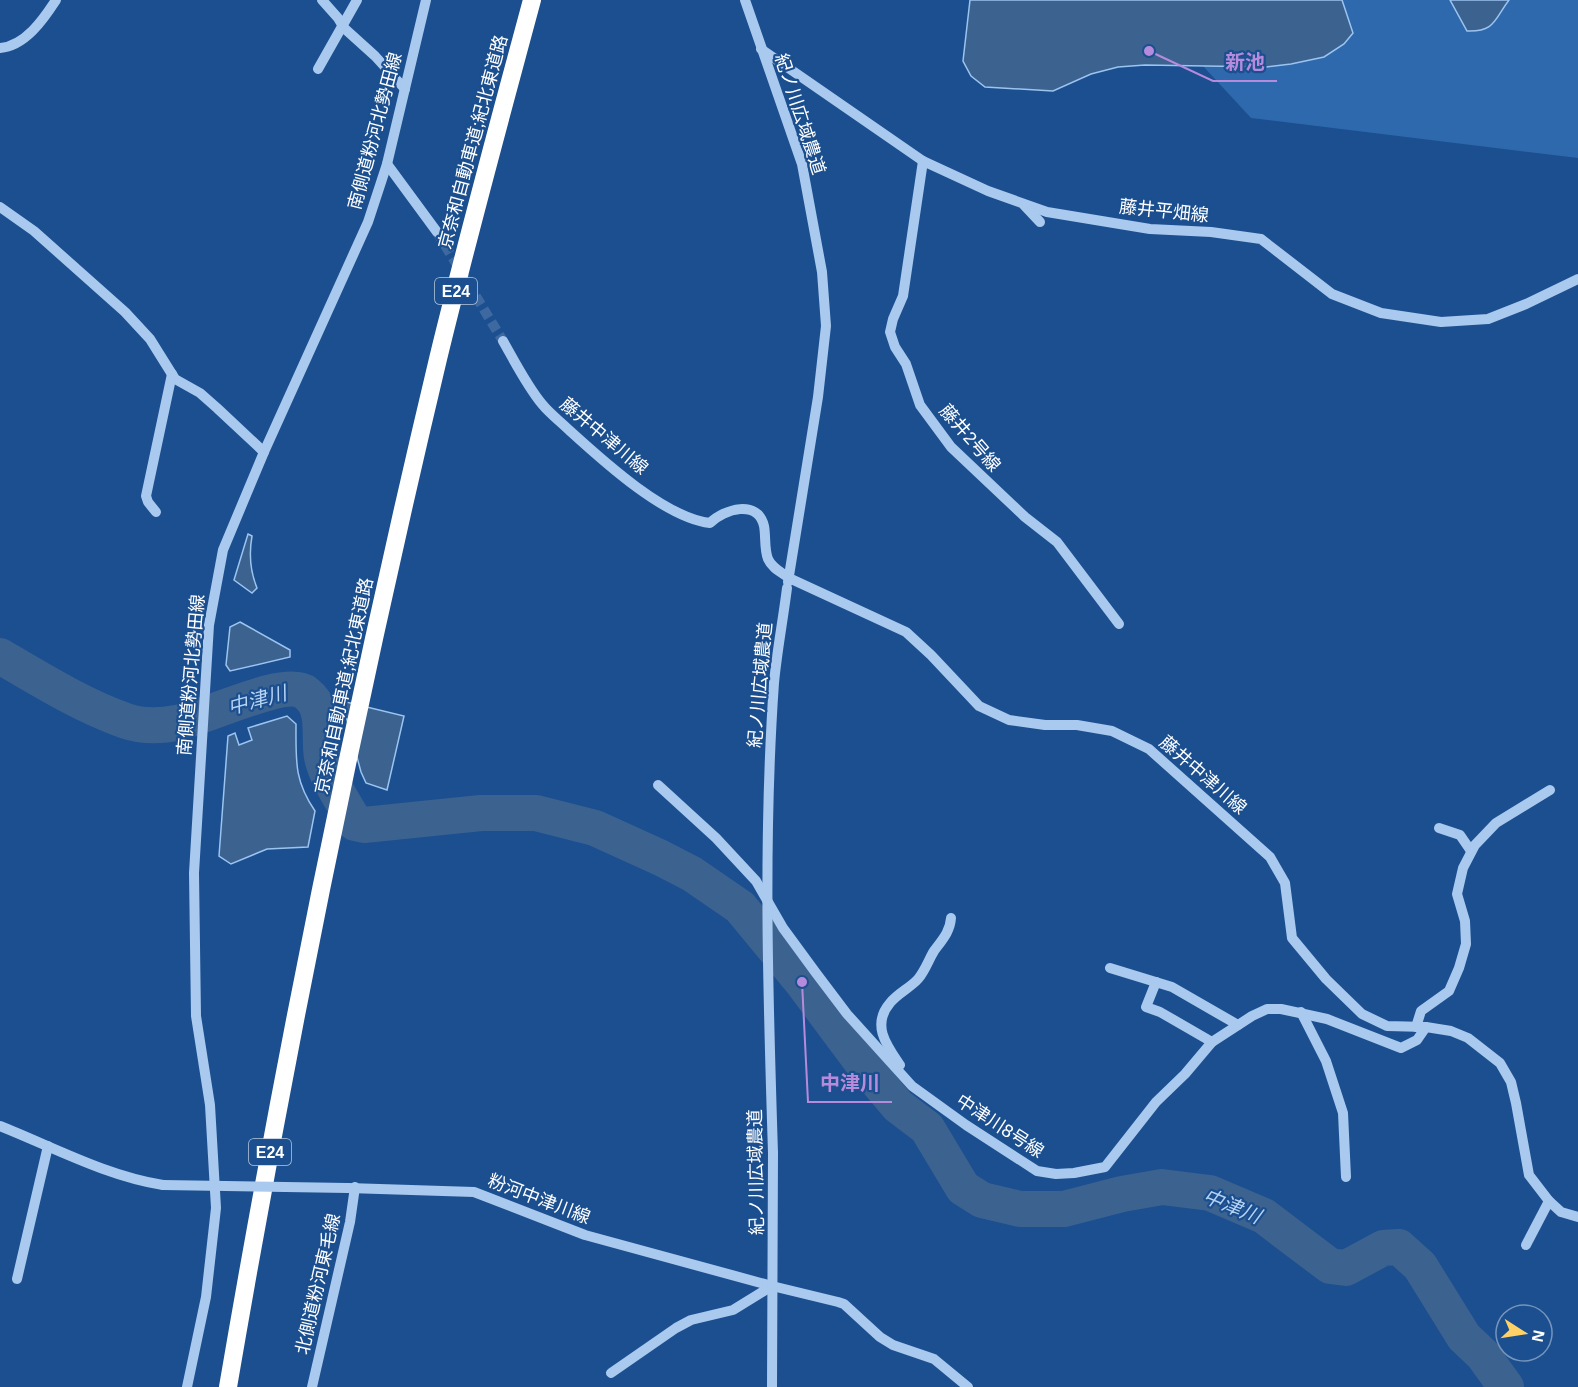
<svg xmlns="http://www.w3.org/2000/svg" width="1578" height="1387" font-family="Arial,'Noto Sans JP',sans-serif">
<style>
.green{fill:#2e69ad}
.water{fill:#3c6290;stroke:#9cc4f0;stroke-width:1.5}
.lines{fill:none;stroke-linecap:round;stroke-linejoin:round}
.river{stroke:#3c6290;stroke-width:36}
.minor-tunnel{stroke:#3d69a0;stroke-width:10;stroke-dasharray:10 5;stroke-linecap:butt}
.minor{stroke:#a9c9ee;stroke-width:10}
.highway{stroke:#fff;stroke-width:18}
.minor-bridge{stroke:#a9c9ee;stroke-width:10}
.labels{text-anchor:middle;stroke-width:4.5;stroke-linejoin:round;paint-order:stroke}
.shield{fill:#1b4f8f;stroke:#bbcadd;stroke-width:1.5}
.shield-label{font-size:16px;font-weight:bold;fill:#fff}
.street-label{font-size:18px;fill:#fff;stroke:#1b4f8f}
.water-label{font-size:20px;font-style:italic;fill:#b5d3f5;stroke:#1b4f8f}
.leader{fill:none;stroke:#b68bdc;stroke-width:2}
.callout-dot{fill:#b68bdc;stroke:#1b4f8f;stroke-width:2}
.callout-label{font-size:20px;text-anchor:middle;font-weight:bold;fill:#b68bdc;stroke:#1b4f8f;stroke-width:4.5;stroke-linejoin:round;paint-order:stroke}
</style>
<rect width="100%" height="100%" fill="#1b4f8f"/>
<path class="green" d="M 1142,0 L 1578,0 L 1578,158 L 1251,118 Z"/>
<g class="water">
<path d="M 970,0 L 1342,0 L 1353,33 L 1344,44 L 1324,57 L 1291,64 L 1266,67 L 1145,65 L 1118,67 L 1091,74 L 1053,91 L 985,87 L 971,76 L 963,61 Z"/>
<path d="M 1450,0 L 1509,0 C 1494,20 1495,32 1467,31 Z"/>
<path d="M 248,534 L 252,536 C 249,553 250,571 257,588 L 252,593 L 234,580 Z"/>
<path d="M 240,622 L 290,650 L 290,657 L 230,671 L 226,665 L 230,627 Z"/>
<path d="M 342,701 L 404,716 L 387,790 L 366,783 L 361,772 Z"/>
<path d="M 287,716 L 296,724 C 296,761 294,780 315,811 L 308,847 L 267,849 L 231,864 L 219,856 L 228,736 L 235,733 L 239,745 L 252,740 L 248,728 Z"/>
</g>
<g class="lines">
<path class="river" d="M 0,656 C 39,679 83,706 126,721 C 141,726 160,726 176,723 C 203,719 285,677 306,693 C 327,709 318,735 322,757 C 326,778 345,804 355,823 L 364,825 L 481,813 L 536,813 L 595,828 L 661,858 L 692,874 L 740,907 L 802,982 L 866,1068 L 898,1106 L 927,1128 L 963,1188 L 982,1200 L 1020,1209 L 1064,1209 L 1122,1194 L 1162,1187 L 1210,1193 L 1264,1216 L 1330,1266 L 1346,1268 L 1383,1248 L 1399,1247 L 1420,1266 L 1464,1337 L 1483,1355 L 1506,1387"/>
<path class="minor-tunnel" d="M 437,232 L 503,341"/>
<g class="minor">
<path d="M 322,0 L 338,18 L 344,28 L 375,56 L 405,89"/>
<path d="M 745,0 L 802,164 L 822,272 L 826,326 L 818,397 L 788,582"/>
<path d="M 0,48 C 25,46 43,20 56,0"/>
<path d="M 761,49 L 923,161 L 988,191 L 1047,212 L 1150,229 L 1211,232 L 1261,239 L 1332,294 L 1381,313 L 1441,322 L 1488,319 L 1526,304 L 1578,279"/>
<path d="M 318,69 L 357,0"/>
<path d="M 923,161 L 903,296 L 893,319 L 890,332 L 895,347 L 906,364 L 920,405 L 951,447 L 1025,517 L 1057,542 L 1119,624"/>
<path d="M 387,164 L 437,232"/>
<path d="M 1024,205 L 1040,222"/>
<path d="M 0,207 L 34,231 L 125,312 L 150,339 L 175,379 L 200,393 L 217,408 L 264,452"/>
<path d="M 503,341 C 515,362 527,386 542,404 C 550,414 560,421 569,430 C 602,460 665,518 710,523 C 724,509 758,499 764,526 C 766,536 764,549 768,559 C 772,568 781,572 789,578 L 906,632 L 931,655 L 979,706 L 1009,720 L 1045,725 L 1077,725 L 1112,731 L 1149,749 L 1270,857 L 1285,883 L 1292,938 L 1326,979 L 1362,1014 L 1387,1026 L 1426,1027 L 1451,1031 L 1468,1038 L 1500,1063 L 1511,1082 L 1516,1103 L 1529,1175 L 1549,1201 L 1561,1212 L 1578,1217"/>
<path d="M 156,512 L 148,502 L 146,496 L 172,374"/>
<path d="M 658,785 L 716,838 L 756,881 L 783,928 L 816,973 L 847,1014 L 912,1086 L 966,1125 L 1037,1171 L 1056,1174 L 1074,1173 L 1105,1167 L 1156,1102 L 1185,1074 L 1212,1042 L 1252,1016 L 1267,1009 L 1281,1009 L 1327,1019 L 1401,1048 L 1417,1040 L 1426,1027"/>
<path d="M 1439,828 L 1460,835 L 1471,851"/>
<path d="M 1110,968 L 1172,987 L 1238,1025"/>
<path d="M 1156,982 L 1146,1007 L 1160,1012 L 1212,1042"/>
<path d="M 1301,1012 L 1326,1061 L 1343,1113 L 1346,1177"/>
<path d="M 1416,1027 L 1421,1011 L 1449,991 L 1459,968 L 1466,944 L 1465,921 L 1457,894 L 1463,868 L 1475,845 L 1496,823 L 1550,790"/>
<path d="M 900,1065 C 887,1046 871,1025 890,1003 C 898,993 910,988 918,979 C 925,971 929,959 934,951 C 942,940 950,932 951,918"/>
<path d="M 0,1126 C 53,1147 106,1176 163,1185"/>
<path d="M 348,1188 L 474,1192 L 585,1235 L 772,1286 L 838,1302 L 844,1304 L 880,1337 L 893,1345 L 934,1359 L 968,1387"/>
<path d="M 1526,1245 L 1549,1201"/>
<path d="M 17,1279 L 48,1146"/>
<path d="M 611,1373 L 676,1328 L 691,1320 L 733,1310 L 772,1286"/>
<path d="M 187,1387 L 206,1297 L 216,1208 L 210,1105 L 196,1016 L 194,873 L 209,625 L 223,550 L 264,452 L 368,222 L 387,164 L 426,0"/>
<path d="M 312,1387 L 350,1222 L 355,1187"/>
<path d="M 772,1387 L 773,1153"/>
</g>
<path class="highway" d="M 228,1387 C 287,1042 357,699 438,359 C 467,239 500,119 532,0"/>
<g class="minor-bridge">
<path d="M 773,1153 C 768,997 763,839 774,683 C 777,651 783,620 787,588"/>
<path d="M 163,1185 L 348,1188"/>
</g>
</g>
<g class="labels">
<g class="shield">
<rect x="435" y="278" width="42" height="26" rx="4.5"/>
<rect x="249" y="1139" width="42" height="26" rx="4.5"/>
</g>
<g class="shield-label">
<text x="456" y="297">E24</text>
<text x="270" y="1158">E24</text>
</g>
<g class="street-label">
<text transform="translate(800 114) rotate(72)" y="6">紀ノ川広域農道</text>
<text transform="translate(375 131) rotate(-75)" y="6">南側道粉河北勢田線</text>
<text transform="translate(473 142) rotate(-75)" y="6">京奈和自動車道;紀北東道路</text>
<text transform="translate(1164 211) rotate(6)" y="6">藤井平畑線</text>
<text transform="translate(604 436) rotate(40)" y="6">藤井中津川線</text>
<text transform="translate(970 438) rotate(49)" y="6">藤井2号線</text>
<text transform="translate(191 675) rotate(-85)" y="6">南側道粉河北勢田線</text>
<text transform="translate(760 685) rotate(-85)" y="6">紀ノ川広域農道</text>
<text transform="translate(344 686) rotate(-78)" y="6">京奈和自動車道;紀北東道路</text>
<text transform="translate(1203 775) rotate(41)" y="6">藤井中津川線</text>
<text transform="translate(1000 1126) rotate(33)" y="6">中津川8号線</text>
<text transform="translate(756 1172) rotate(-91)" y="6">紀ノ川広域農道</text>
<text transform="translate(539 1199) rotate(21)" y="6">粉河中津川線</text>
<text transform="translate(318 1284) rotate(-77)" y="6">北側道粉河東毛線</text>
</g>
<g class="water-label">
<text transform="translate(257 700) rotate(-15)" y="7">中津川</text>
<text transform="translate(1232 1206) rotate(22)" y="7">中津川</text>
</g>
</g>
<path class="leader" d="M1149 51L1213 81H1277M802 982L808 1102H892"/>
<g class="callout-dot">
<circle cx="1149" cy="51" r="6"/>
<circle cx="802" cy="982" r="6"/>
</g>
<g class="callout-label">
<text x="1245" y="69">新池</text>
<text x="850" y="1090">中津川</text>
</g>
<g transform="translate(1524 1333) rotate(102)"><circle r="28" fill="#1b4f8f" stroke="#7695bc" stroke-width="1.5"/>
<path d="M0-4.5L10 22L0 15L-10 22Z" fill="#ffd166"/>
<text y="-9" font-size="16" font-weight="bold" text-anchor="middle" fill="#ffffff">N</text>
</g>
</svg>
